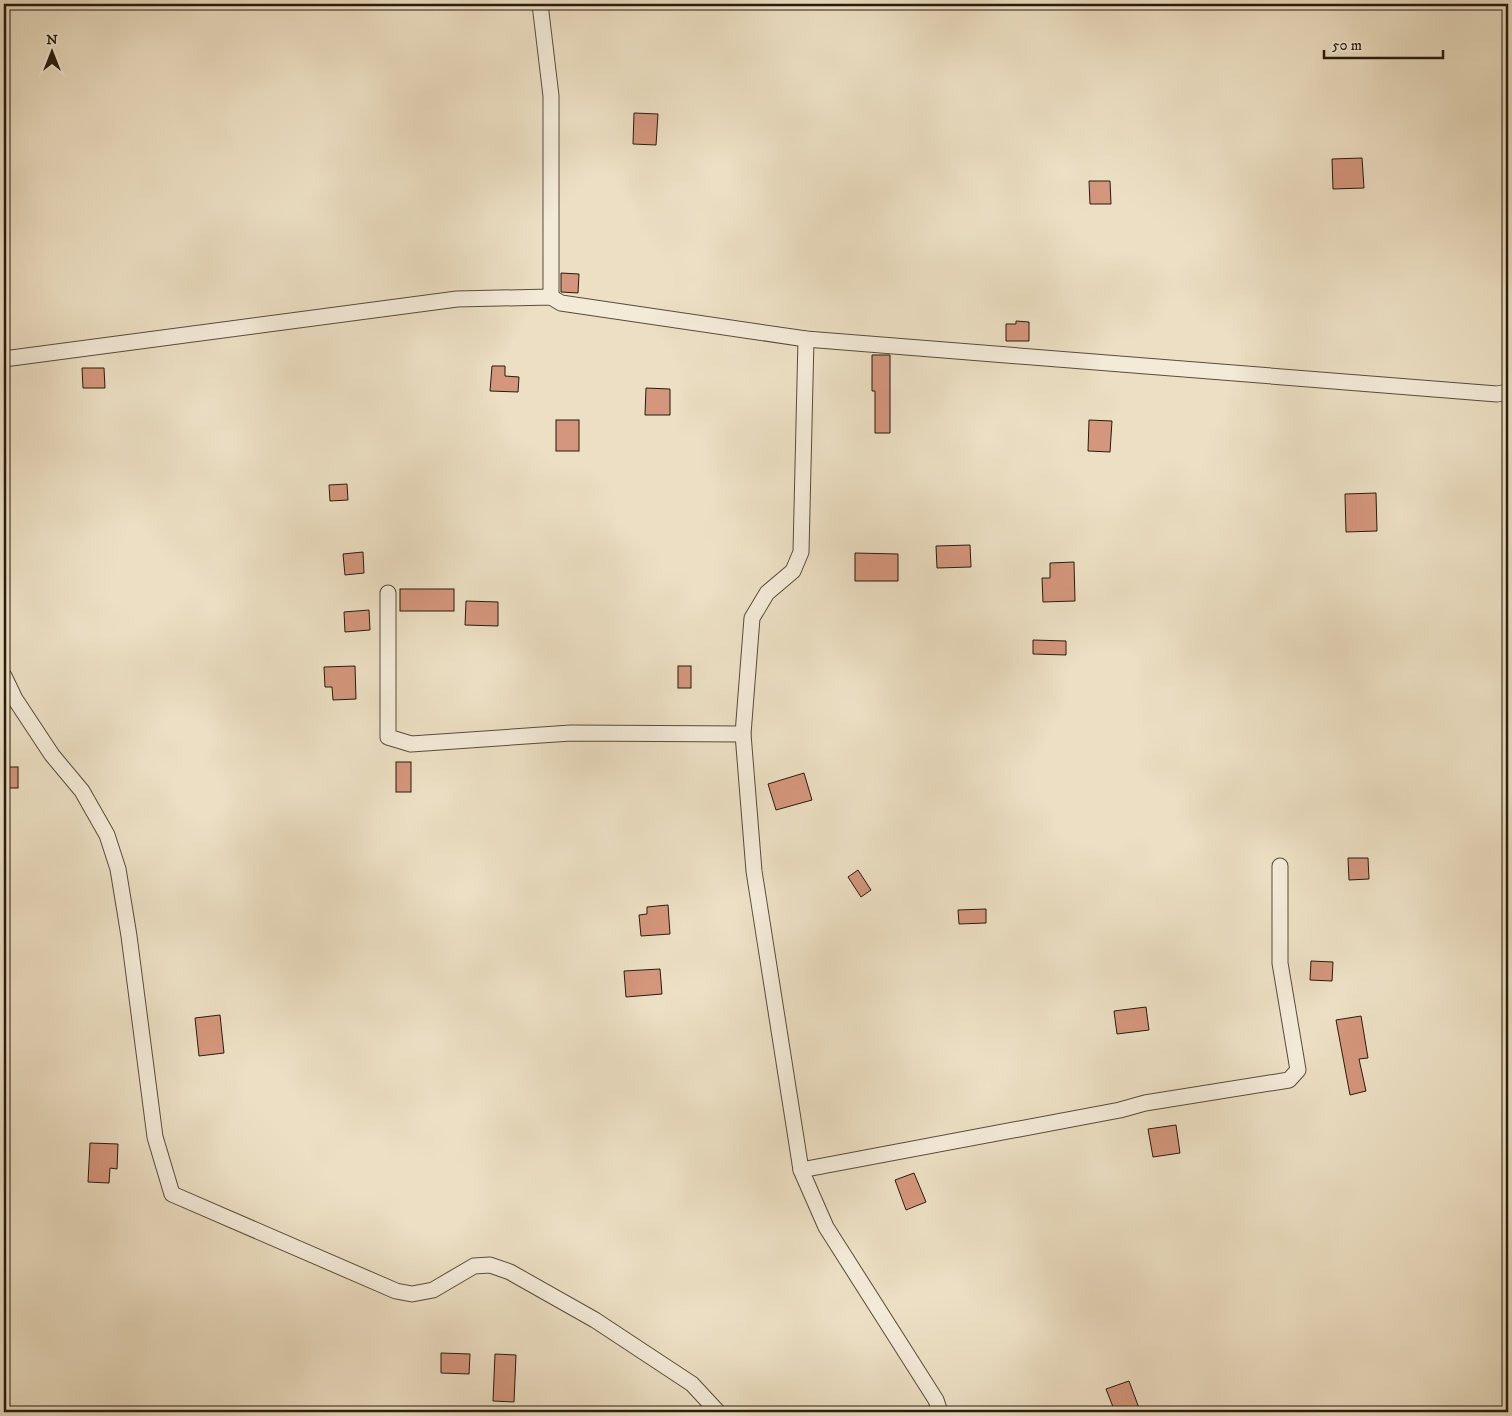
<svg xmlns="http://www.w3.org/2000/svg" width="1512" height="1416" font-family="'IM FELL DW Pica',serif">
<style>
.building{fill:#d4967c;stroke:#261b0d}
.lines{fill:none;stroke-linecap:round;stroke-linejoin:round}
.minor-casing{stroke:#584c3a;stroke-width:17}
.minor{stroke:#f3ead8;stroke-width:15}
</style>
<rect width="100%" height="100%" fill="#ecdfc3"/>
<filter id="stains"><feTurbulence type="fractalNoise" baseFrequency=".004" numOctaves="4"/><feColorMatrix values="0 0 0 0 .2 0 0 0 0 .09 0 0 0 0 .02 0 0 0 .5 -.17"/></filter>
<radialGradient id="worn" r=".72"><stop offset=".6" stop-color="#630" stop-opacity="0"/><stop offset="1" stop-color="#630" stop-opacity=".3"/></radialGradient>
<g class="building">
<path d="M 634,113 L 658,114 L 656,145 L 633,144 Z"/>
<path d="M 1362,158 L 1364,188 L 1333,189 L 1332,159 Z"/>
<path d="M 1089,181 L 1110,181 L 1111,204 L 1090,204 Z"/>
<path d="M 561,273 L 579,274 L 578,293 L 561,292 Z"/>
<path d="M 1016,321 L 1029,322 L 1029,341 L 1006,341 L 1006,324 L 1016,324 Z"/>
<path d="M 872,355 L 890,355 L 890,433 L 875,433 L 875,391 L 872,391 Z"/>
<path d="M 492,366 L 505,366 L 505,376 L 519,377 L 518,392 L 490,391 Z"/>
<path d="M 82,368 L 104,368 L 105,388 L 83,388 Z"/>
<path d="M 646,388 L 670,389 L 670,415 L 645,415 Z"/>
<rect x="556" y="420" width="23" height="31"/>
<path d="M 1089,420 L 1112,421 L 1110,452 L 1088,451 Z"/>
<path d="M 347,484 L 348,500 L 330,501 L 329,485 Z"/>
<path d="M 1376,493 L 1377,531 L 1346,532 L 1345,494 Z"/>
<path d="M 970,545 L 971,567 L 937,568 L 936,546 Z"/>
<path d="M 363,552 L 364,573 L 345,575 L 343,554 Z"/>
<path d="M 855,553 L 898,554 L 898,581 L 855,581 Z"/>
<path d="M 1074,562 L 1075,601 L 1043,602 L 1042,578 L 1050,578 L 1050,563 Z"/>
<rect x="400" y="589" width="54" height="22"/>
<path d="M 466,601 L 498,602 L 498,626 L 465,625 Z"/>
<path d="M 369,610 L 370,630 L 345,632 L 344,612 Z"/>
<path d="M 1033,640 L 1066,641 L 1066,655 L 1033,654 Z"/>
<path d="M 355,666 L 356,699 L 333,700 L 332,687 L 325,687 L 324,667 Z"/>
<rect x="678" y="666" width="13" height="22"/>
<rect x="396" y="762" width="15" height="30"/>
<rect x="4" y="767" width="14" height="21"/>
<path d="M 804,773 L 812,800 L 776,810 L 768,784 Z"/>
<path d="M 1348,858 L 1368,858 L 1369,879 L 1349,880 Z"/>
<path d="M 858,870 L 871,890 L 861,897 L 848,877 Z"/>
<path d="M 668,905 L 670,934 L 641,936 L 639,915 L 647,914 L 647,907 Z"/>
<path d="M 986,909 L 986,923 L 959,924 L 958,910 Z"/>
<path d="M 1311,961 L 1333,962 L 1332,981 L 1310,980 Z"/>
<path d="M 660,969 L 662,994 L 626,997 L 624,971 Z"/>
<path d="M 1146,1007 L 1149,1030 L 1117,1034 L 1114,1011 Z"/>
<path d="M 220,1015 L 224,1053 L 199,1056 L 195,1018 Z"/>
<path d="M 1361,1016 L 1368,1058 L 1359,1059 L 1366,1091 L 1350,1095 L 1336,1020 Z"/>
<path d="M 1176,1125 L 1180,1153 L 1153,1157 L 1148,1129 Z"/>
<path d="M 90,1143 L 118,1144 L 117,1169 L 110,1168 L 109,1183 L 88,1182 Z"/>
<path d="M 914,1173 L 926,1202 L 906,1210 L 895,1180 Z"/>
<path d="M 441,1353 L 470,1354 L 469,1374 L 441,1373 Z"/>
<path d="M 495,1354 L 516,1355 L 514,1402 L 493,1401 Z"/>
<path d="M 1129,1381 L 1139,1408 L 1127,1412 L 1115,1412 L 1106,1389 Z"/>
</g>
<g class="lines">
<defs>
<g id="minor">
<path d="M 540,4 L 551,96 L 551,297"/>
<path d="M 806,339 L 801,552 L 793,571 L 767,593 L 752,618 L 743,734 L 754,871 L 801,1170 L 826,1227 L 936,1400 L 940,1412"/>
<path d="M 4,359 L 457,299 L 551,297 L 561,303 L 806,339 L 1497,394 L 1508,392"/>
<path d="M 388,593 L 388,737 L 411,744 L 571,733 L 743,734"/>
<path d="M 4,676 L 15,699 L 52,755 L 82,791 L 107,835 L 118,869 L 129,936 L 155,1137 L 172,1194 L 396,1291 L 412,1294 L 433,1290 L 474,1266 L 490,1265 L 510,1272 L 595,1320 L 692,1384 L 718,1412"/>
<path d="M 801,1170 L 1120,1110 L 1145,1103 L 1289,1080 L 1298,1070 L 1280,963 L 1280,866"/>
</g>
</defs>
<use href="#minor" class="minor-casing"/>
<use href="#minor" class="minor"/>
</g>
<rect width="1512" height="1416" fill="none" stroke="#ecdfc3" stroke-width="20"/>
<rect x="5" y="5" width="1502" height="1406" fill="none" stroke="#261b0d" stroke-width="2.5"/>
<rect x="10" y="10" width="1492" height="1396" fill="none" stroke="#261b0d"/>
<g transform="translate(52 52)" stroke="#f3ead8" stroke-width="4" paint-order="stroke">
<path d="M0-4L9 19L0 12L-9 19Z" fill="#261b0d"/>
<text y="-8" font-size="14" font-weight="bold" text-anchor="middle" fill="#261b0d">N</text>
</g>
<path d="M1324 50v8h119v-8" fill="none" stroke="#261b0d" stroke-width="2.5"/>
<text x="1332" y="50" font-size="15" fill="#261b0d" stroke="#f3ead8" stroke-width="4" paint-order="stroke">50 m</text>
<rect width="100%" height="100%" filter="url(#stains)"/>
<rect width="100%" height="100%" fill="url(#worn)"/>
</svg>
